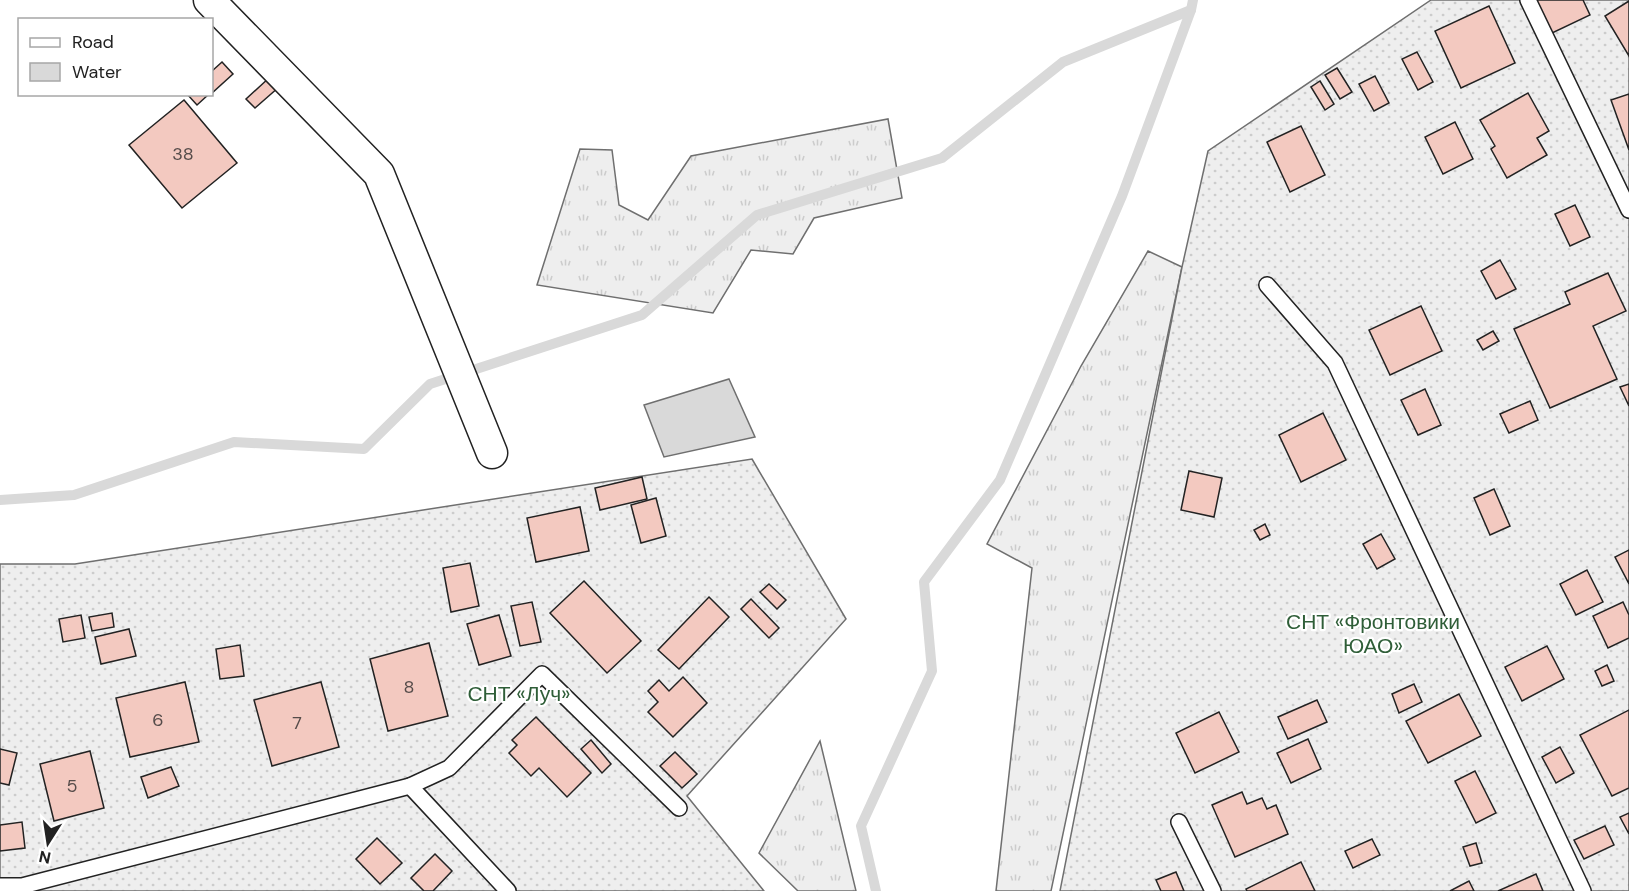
<svg xmlns="http://www.w3.org/2000/svg" width="1629" height="891" font-family="'DM Sans',sans-serif">
<style>
.grass{fill:url(#grass-tufts);stroke:#6f6f6f;stroke-width:1.5}
.garden{fill:url(#garden-dots);stroke:#6f6f6f;stroke-width:1.5}
.water{fill:#d9d9d9;stroke:#6f6f6f;stroke-width:1.5}
.lines{fill:none;stroke-linecap:round;stroke-linejoin:round}
.stream{stroke:#d9d9d9;stroke-width:10}
.building{fill:#f3c9c0;stroke:#222;stroke-width:1.5}
.lane-casing{stroke:#222;stroke-width:18}
.street-casing{stroke:#222;stroke-width:33}
.lane{stroke:#fff;stroke-width:15}
.street{stroke:#fff;stroke-width:30}
.labels{text-anchor:middle;stroke-width:4.5;stroke-linejoin:round;paint-order:stroke}
.number-label{font-size:18px;fill:#564c4a}
.park-label{font-size:21px;fill:#2f5e38;stroke:#fff}
</style>
<defs>
<pattern id="grass-tufts" width="24" height="20" patternUnits="userSpaceOnUse" patternTransform="scale(1.5)"><rect width="24" height="20" fill="#eee"/><path d="M3 7l-1-3M5 7V3M7 7l1-3M15 17l-1-3M17 17v-4M19 17l1-3" fill="none" stroke="#ccc"/></pattern>
<pattern id="garden-dots" width="8" height="8" patternUnits="userSpaceOnUse" patternTransform="scale(1.5)"><rect width="8" height="8" fill="#eee"/><path d="M2 2h.1M6 6h.1" fill="none" stroke="#ccc" stroke-width="1.8" stroke-linecap="round"/></pattern>
</defs>
<rect width="100%" height="100%" fill="#fff"/>
<g class="grass">
<path d="M 888,119 L 902,198 L 814,218 L 793,254 L 751,250 L 713,313 L 537,285 L 580,149 L 612,150 L 619,205 L 648,220 L 691,156 Z"/>
<path d="M 1148,251 L 1182,267 L 1051,891 L 996,891 L 1032,568 L 987,544 L 1081,366 Z"/>
<path d="M 820,741 L 856,891 L 798,891 L 759,853 Z"/>
</g>
<g class="garden">
<path d="M 1431,0 L 1629,0 L 1629,891 L 1060,891 L 1182,267 L 1208,151 Z"/>
<path d="M 752,459 L 846,619 L 687,796 L 764,891 L 0,891 L 0,564 L 75,564 Z"/>
</g>
<path class="water" d="M 729,379 L 755,437 L 664,457 L 644,405 Z"/>
<g class="lines">
<g class="stream">
<path d="M 0,500 L 74,495 L 234,442 L 364,449 L 430,384 L 642,315 L 757,215 L 942,158 L 1063,62 L 1191,10"/>
<path d="M 876,891 L 861,826 L 932,671 L 924,582 L 1000,480 L 1122,196 L 1191,10 L 1193,0"/>
</g>
</g>
<g class="building">
<path d="M 1535,0 L 1583,0 L 1590,15 L 1550,34 Z"/>
<path d="M 1629,1 L 1629,56 L 1605,16 Z"/>
<path d="M 1489,6 L 1515,63 L 1461,88 L 1435,31 Z"/>
<path d="M 1417,52 L 1433,82 L 1418,90 L 1402,59 Z"/>
<path d="M 222,62 L 233,74 L 212,93 L 212,71 Z"/>
<path d="M 1337,68 L 1352,92 L 1340,99 L 1325,75 Z"/>
<path d="M 1375,76 L 1389,103 L 1374,111 L 1359,84 Z"/>
<path d="M 270,77 L 279,87 L 255,108 L 246,99 Z"/>
<path d="M 1320,81 L 1334,104 L 1325,110 L 1311,87 Z"/>
<path d="M 1528,93 L 1549,131 L 1537,138 L 1547,155 L 1507,178 L 1491,149 L 1495,146 L 1480,120 Z"/>
<path d="M 187,94 L 209,94 L 197,105 Z"/>
<path d="M 1629,94 L 1629,150 L 1611,100 Z"/>
<path d="M 184,100 L 237,163 L 182,208 L 129,145 Z"/>
<path d="M 1455,122 L 1473,159 L 1443,174 L 1425,137 Z"/>
<path d="M 1301,126 L 1325,175 L 1290,192 L 1267,142 Z"/>
<path d="M 1575,205 L 1590,237 L 1570,246 L 1555,214 Z"/>
<path d="M 1500,260 L 1516,289 L 1496,299 L 1481,271 Z"/>
<path d="M 1608,273 L 1626,311 L 1593,326 L 1617,379 L 1550,408 L 1514,329 L 1570,304 L 1565,292 Z"/>
<path d="M 1421,306 L 1442,351 L 1390,375 L 1369,330 Z"/>
<path d="M 1493,331 L 1499,341 L 1483,350 L 1477,340 Z"/>
<path d="M 1629,384 L 1629,406 L 1620,387 Z"/>
<path d="M 1425,389 L 1441,425 L 1418,435 L 1401,400 Z"/>
<path d="M 1530,401 L 1538,420 L 1509,433 L 1500,414 Z"/>
<path d="M 1323,413 L 1346,460 L 1301,482 L 1279,435 Z"/>
<path d="M 1189,471 L 1222,478 L 1214,517 L 1181,510 Z"/>
<path d="M 642,477 L 647,499 L 600,510 L 595,488 Z"/>
<path d="M 1494,489 L 1510,526 L 1490,535 L 1474,498 Z"/>
<path d="M 656,498 L 666,536 L 641,543 L 631,505 Z"/>
<path d="M 580,507 L 589,551 L 536,562 L 527,518 Z"/>
<path d="M 1265,524 L 1270,535 L 1260,540 L 1254,530 Z"/>
<path d="M 1381,534 L 1395,559 L 1377,569 L 1363,544 Z"/>
<path d="M 1629,550 L 1629,584 L 1615,557 Z"/>
<path d="M 470,563 L 479,606 L 451,612 L 443,568 Z"/>
<path d="M 1587,570 L 1603,602 L 1576,615 L 1560,584 Z"/>
<path d="M 584,581 L 641,641 L 607,673 L 550,613 Z"/>
<path d="M 769,584 L 786,600 L 777,609 L 760,592 Z"/>
<path d="M 709,597 L 729,617 L 679,669 L 658,650 Z"/>
<path d="M 751,599 L 779,628 L 769,638 L 741,609 Z"/>
<path d="M 532,602 L 541,642 L 520,646 L 511,606 Z"/>
<path d="M 1623,602 L 1629,615 L 1629,638 L 1608,648 L 1593,616 Z"/>
<path d="M 112,613 L 114,627 L 92,631 L 89,617 Z"/>
<path d="M 81,615 L 85,638 L 63,642 L 59,619 Z"/>
<path d="M 499,615 L 511,656 L 479,665 L 467,624 Z"/>
<path d="M 129,629 L 136,656 L 101,664 L 95,637 Z"/>
<path d="M 429,643 L 448,716 L 388,731 L 370,659 Z"/>
<path d="M 240,645 L 244,676 L 220,679 L 216,649 Z"/>
<path d="M 1547,646 L 1564,679 L 1522,701 L 1505,667 Z"/>
<path d="M 1607,665 L 1614,681 L 1602,686 L 1595,671 Z"/>
<path d="M 683,677 L 707,703 L 673,737 L 648,712 L 658,702 L 648,691 L 659,680 L 669,691 Z"/>
<path d="M 185,682 L 199,742 L 130,757 L 116,698 Z"/>
<path d="M 321,682 L 339,747 L 272,766 L 254,700 Z"/>
<path d="M 1414,684 L 1422,702 L 1399,713 L 1392,694 Z"/>
<path d="M 1459,694 L 1481,736 L 1428,763 L 1406,721 Z"/>
<path d="M 1317,700 L 1327,722 L 1288,739 L 1278,717 Z"/>
<path d="M 1629,710 L 1629,788 L 1612,796 L 1580,735 Z"/>
<path d="M 1219,712 L 1239,752 L 1195,773 L 1176,733 Z"/>
<path d="M 536,717 L 591,773 L 567,797 L 539,768 L 531,776 L 509,753 L 517,745 L 512,740 Z"/>
<path d="M 1308,739 L 1321,769 L 1291,783 L 1277,753 Z"/>
<path d="M 591,740 L 611,764 L 602,773 L 581,749 Z"/>
<path d="M 1560,747 L 1574,773 L 1556,783 L 1542,757 Z"/>
<path d="M 0,749 L 17,753 L 9,785 L 0,783 Z"/>
<path d="M 90,751 L 104,808 L 54,821 L 40,764 Z"/>
<path d="M 675,752 L 697,774 L 682,788 L 660,766 Z"/>
<path d="M 171,767 L 179,786 L 148,798 L 141,777 Z"/>
<path d="M 1475,771 L 1496,813 L 1476,823 L 1455,781 Z"/>
<path d="M 1242,792 L 1247,804 L 1262,798 L 1267,809 L 1276,805 L 1288,834 L 1235,857 L 1212,805 Z"/>
<path d="M 1629,813 L 1629,834 L 1620,817 Z"/>
<path d="M 22,822 L 25,848 L 0,851 L 0,825 Z"/>
<path d="M 1605,826 L 1614,845 L 1584,859 L 1574,840 Z"/>
<path d="M 377,838 L 402,863 L 380,884 L 356,859 Z"/>
<path d="M 1372,839 L 1380,855 L 1353,868 L 1345,851 Z"/>
<path d="M 1476,843 L 1482,863 L 1470,866 L 1463,847 Z"/>
<path d="M 435,854 L 452,871 L 433,891 L 424,891 L 411,878 Z"/>
<path d="M 1301,862 L 1315,891 L 1247,891 L 1246,889 Z"/>
<path d="M 1176,872 L 1184,891 L 1161,891 L 1156,880 Z"/>
<path d="M 1536,874 L 1543,891 L 1498,891 Z"/>
<path d="M 1469,881 L 1474,891 L 1450,891 Z"/>
</g>
<g class="lines">
<defs>
<g id="lane">
<path d="M 1528,0 L 1629,210"/>
<path d="M 1267,285 L 1335,363 L 1583,891"/>
<path d="M 410,786 L 449,768 L 542,674 L 679,808"/>
<path d="M 1179,822 L 1213,891"/>
<path d="M 0,886 L 22,886 L 410,786 L 508,891"/>
</g>
<path id="street" d="M 209,0 L 379,174 L 492,453"/>
</defs>
<use href="#lane" class="lane-casing"/>
<use href="#street" class="street-casing"/>
<use href="#lane" class="lane"/>
<use href="#street" class="street"/>
</g>
<g class="labels">
<g class="number-label">
<text x="183" y="160">38</text>
<text x="409" y="693">8</text>
<text x="158" y="726">6</text>
<text x="297" y="729">7</text>
<text x="72" y="792">5</text>
</g>
<g class="park-label">
<text x="1373" y="629">СНТ «Фронтовики<tspan x="1373" dy="24">ЮАО»</tspan></text>
<text x="519" y="701">СНТ «Луч»</text>
</g>
</g>
<rect x="18" y="18" width="195" height="78" fill="#ffffff" stroke="#a7a7a7" stroke-width="1.5"/>
<rect x="30" y="38" width="30" height="9" fill="#ffffff" stroke="#a7a7a7" stroke-width="1.5"/>
<text x="72" y="48" font-size="18" fill="#222222">Road</text>
<rect x="30" y="63" width="30" height="18" fill="#d9d9d9" stroke="#a7a7a7" stroke-width="1.5"/>
<text x="72" y="78" font-size="18" fill="#222222">Water</text>
<g transform="translate(48 843) rotate(192)" stroke="#ffffff" stroke-width="4.5" paint-order="stroke">
<path d="M0-4.5L10 22L0 15L-10 22Z" fill="#222222"/>
<text y="-9" font-size="16" font-weight="bold" text-anchor="middle" fill="#222222">N</text>
</g>
</svg>
